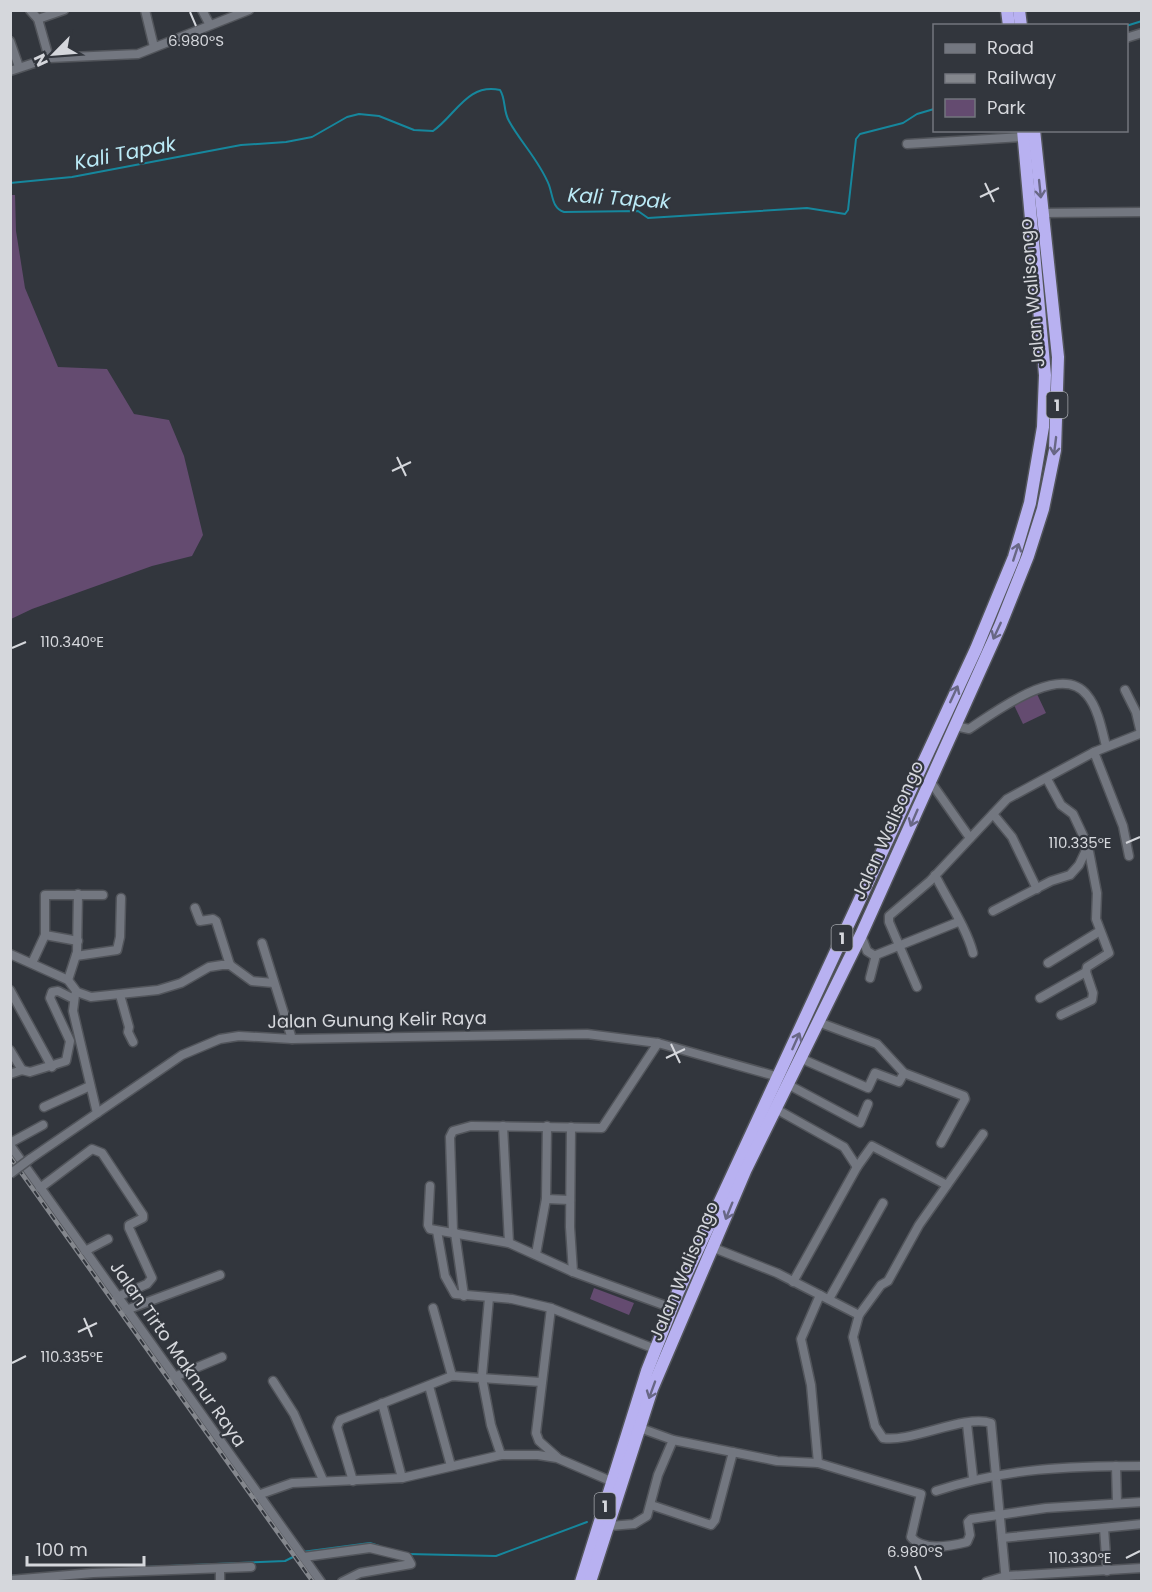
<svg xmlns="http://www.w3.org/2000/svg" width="1152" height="1592" font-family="Poppins,sans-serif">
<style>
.green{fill:#644b70}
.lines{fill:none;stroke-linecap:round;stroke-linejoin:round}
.stream{stroke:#16879d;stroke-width:2}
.minor-casing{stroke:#52555b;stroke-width:11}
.highway-casing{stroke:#52555b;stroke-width:15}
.minor{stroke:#737780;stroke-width:8}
.highway{stroke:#b8b1f1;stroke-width:12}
.rail-casing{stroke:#84878d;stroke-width:4.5}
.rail{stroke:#32363d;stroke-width:2;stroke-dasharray:7;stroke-linecap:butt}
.minor-bridge-casing{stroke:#52555b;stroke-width:11;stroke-linecap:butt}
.minor-bridge{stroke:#737780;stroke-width:8}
.oneway{stroke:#686785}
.ticks{fill:none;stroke:#d5d7dc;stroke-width:2}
.labels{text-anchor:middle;stroke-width:4.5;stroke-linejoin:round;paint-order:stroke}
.shield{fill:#32363d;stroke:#a4a7ac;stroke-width:1.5}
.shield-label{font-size:16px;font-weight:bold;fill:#d5d7dc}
.street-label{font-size:18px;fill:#d5d7dc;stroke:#32363d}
.water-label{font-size:20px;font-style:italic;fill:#bbeaf6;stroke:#32363d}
.ticks-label{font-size:15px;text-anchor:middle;fill:#d5d7dc;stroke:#32363d;stroke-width:4.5;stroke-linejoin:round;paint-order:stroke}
</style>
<rect width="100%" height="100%" fill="#32363d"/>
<g class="green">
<path d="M 11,195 L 15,195 L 16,231 L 25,288 L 58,367 L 107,369 L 134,414 L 169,420 L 184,456 L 203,535 L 192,556 L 152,566 L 32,609 L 11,619 Z"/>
<path d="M 1037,694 L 1046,713 L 1023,724 L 1014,705 Z"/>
<path d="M 594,1288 L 634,1303 L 629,1315 L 590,1299 Z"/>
</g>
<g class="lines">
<g class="stream">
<path d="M 1126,26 L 1142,21"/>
<path d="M 10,183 L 72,177 L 241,145 L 286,142 L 312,137 L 347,117 L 359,114 L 379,116 L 414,130 L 433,131 C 456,115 467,83 500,90 C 506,99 503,111 509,121 C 521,143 539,160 549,185 C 553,196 552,208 564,212 L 638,211 L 648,218 L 807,208 L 845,214 L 848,210 L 856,139 L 860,134 L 903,123 L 917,114 L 934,109"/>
<path d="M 302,1552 L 370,1543 L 379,1546"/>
<path d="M 408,1554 L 496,1556 L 587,1522"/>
<path d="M 124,1568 L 285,1561 L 297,1555"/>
<path d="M 10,1576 L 23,1575"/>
</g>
<defs>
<g id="minor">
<path d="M 30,10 L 38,19 L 49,58"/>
<path d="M 145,10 L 154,47"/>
<path d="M 202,10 L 210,25"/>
<path d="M 38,19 L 64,10"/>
<path d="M 1126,38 L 1142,33"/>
<path d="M 10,41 L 19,67"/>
<path d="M 10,71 L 49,58 L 138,54 L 249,10"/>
<path d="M 907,144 L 1024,137"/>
<path d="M 1043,213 L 1142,212"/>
<path d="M 1125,690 L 1136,712 L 1141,733"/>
<path d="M 955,726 L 969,729 C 994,713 1061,661 1087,695 C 1098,708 1102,730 1106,746"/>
<path d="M 1094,752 L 1123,826 L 1129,856"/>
<path d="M 930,781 L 970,838"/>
<path d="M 993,814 L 1012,837 L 1037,889"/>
<path d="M 935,875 C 947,899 967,929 973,953"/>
<path d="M 195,908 L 200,921 L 213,919 L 216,921 L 230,965"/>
<path d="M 993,911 L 1051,881 L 1070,875 L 1079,865 L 1088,846"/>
<path d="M 45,935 L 78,941"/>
<path d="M 861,935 L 867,951 L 875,956"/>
<path d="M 262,943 L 292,1039"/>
<path d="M 10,954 L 68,980 L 77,992 L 91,997 L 158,990 L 181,983 L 209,967 L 222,965 L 230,965 L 252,981 L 274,983"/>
<path d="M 76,956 L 117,950 L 120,937 L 121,898"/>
<path d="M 32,963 L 45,935 L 45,895 L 103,895"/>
<path d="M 1048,963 L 1100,931"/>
<path d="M 870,978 L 876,955 L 958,922"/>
<path d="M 68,980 L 77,952 L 78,894"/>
<path d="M 917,987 L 889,922 L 889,916 L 930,881 L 1007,799 L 1094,752 L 1142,733"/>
<path d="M 10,990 L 52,1067"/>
<path d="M 75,995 L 73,1011 L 97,1113"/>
<path d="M 120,995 L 129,1027 L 128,1032 L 133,1042"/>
<path d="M 1040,998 L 1086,972 L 1087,967 L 1109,953 L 1096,919 L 1097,893 L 1088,846 L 1073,814 L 1061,805 L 1047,779"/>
<path d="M 1061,1015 L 1092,1000 L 1093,993 L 1086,972"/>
<path d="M 818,1022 L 877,1044 L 904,1073 L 964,1096 L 965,1099 L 941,1143"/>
<path d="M 10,1050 L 22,1070"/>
<path d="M 800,1058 L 868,1088 L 875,1073 L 899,1082 L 904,1073"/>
<path d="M 10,1074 L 22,1070 L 30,1072 L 66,1061 L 70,1041 L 50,998 L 52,992 L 58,991 L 74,999"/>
<path d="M 787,1084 L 860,1123 L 868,1104"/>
<path d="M 44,1107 L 90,1086"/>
<path d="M 776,1109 L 844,1147 L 857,1167"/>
<path d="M 503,1126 L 509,1243"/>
<path d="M 571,1127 L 570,1227 L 573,1272"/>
<path d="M 983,1134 L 919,1225 L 888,1281 L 881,1285 L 859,1315 L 853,1337 L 875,1426 L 883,1438 C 910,1443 965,1414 991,1423 L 1006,1582"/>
<path d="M 10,1143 L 43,1125"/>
<path d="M 10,1145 L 321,1582"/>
<path d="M 30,1159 L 182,1055 L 220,1039 L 239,1036 L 292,1039 L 587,1034 L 658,1043 L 779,1077"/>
<path d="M 430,1186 L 428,1225 L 430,1229 L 509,1243 L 573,1272 L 672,1308"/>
<path d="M 40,1188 L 92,1149 L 102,1153 L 143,1215 L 143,1218 L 129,1225 L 129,1228 L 152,1278 L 147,1284 L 117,1297"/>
<path d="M 546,1199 L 570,1200"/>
<path d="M 437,1231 L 445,1276 L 455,1294 L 512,1299 L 551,1308 L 655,1349"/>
<path d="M 453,1232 L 450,1137 L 453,1131 L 471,1126 L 602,1128 L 658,1043"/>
<path d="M 455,1233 L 464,1296"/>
<path d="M 714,1248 L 777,1273 L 859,1315"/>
<path d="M 85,1251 L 108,1239"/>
<path d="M 536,1254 L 546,1199 L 547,1126"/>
<path d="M 793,1282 L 857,1167 L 872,1146 L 947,1185"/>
<path d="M 829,1299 L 883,1203"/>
<path d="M 433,1308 L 452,1376"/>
<path d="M 551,1308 L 536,1433 L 539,1441 L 557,1457"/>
<path d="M 126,1310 L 220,1275"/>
<path d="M 482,1376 L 489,1298"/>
<path d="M 174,1377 L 222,1357"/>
<path d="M 273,1381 L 294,1414 L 323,1480"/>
<path d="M 483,1383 L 491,1425 L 501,1455"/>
<path d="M 429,1386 L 451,1466"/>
<path d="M 382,1403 L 402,1478"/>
<path d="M 967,1424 L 973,1478"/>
<path d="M 640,1428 L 673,1440 L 777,1461 L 818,1463 L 921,1494 L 911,1537 C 923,1552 951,1546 967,1542 L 970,1535 L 968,1522 L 971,1519 L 1046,1508 L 1142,1502"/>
<path d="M 818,1463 L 811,1385 L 801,1339 L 820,1295"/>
<path d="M 1116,1466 L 1117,1503"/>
<path d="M 353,1481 L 337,1427 L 340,1420 L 452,1376 L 541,1382"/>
<path d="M 936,1491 C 1005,1468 1070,1466 1142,1466"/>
<path d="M 258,1495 L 292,1483 L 402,1478 L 501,1455 L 538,1455 L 557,1458 L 613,1482"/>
<path d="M 651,1505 L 711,1525 L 715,1520 L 733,1452"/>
<path d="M 610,1526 L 634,1524 L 647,1516 L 658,1475 L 673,1440"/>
<path d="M 1104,1528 L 1107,1571"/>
<path d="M 1002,1538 L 1142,1524"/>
<path d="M 304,1557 L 370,1548 L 407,1557 L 411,1564 L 360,1573 L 342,1582"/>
<path d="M 220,1569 L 220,1582"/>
<path d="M 10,1580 L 93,1573 L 251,1567"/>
<path d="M 986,1582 L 1006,1576 L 1142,1568"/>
</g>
<g id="highway">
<path d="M 1007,10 L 1009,26"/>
<path d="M 1019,10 L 1021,26"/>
<path d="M 581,1582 L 647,1371 L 678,1292 L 976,649 L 1014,557 L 1030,503 L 1043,427 L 1045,375 L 1023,130"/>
<path d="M 590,1582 L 652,1389 L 746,1169 L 861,935 L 1000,626 L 1028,556 L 1043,509 L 1055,450 L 1058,357 L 1034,130"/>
</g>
</defs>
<use href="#minor" class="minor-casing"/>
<use href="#highway" class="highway-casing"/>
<use href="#minor" class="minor"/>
<use href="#highway" class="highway"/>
<defs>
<path id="rail" d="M 10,1157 L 313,1582"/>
</defs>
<use href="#rail" class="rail-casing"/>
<use href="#rail" class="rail"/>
<defs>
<path id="minor-bridge" d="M 10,1174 L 30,1159"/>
</defs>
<use href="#minor-bridge" class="minor-bridge-casing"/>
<use href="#minor-bridge" class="minor-bridge"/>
</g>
<defs><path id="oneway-shaft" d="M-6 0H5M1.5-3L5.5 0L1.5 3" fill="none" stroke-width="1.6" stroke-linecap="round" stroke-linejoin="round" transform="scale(1.5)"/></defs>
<g class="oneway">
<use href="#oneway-shaft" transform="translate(1040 189) rotate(84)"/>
<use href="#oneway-shaft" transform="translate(1055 446) rotate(97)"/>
<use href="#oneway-shaft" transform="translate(1016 552) rotate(-72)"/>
<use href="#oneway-shaft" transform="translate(997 631) rotate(115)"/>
<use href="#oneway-shaft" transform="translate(954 694) rotate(-65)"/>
<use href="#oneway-shaft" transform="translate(914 818) rotate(113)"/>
<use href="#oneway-shaft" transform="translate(796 1041) rotate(-66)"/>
<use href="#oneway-shaft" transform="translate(729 1211) rotate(112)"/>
<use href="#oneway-shaft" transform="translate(652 1390) rotate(110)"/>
</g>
<path class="ticks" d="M 190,12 L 196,26M 985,183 L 994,202M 980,197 L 999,188M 397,457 L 406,476M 392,471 L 411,462M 12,648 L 26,642M 1126,843 L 1140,837M 671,1044 L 680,1063M 666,1058 L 685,1049M 84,1318 L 92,1337M 78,1332 L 97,1323M 12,1363 L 26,1356M 1126,1558 L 1140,1551M 915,1566 L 921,1580"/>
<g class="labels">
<g class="shield">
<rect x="1046.5" y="392" width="21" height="26" rx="4.5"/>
<rect x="831.5" y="925" width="21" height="26" rx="4.5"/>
<rect x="594.5" y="1493" width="21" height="26" rx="4.5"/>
</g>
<g class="shield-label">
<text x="1057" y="411">1</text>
<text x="842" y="944">1</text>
<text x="605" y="1512">1</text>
</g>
<g class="street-label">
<text transform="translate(1032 293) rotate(-95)" y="6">Jalan Walisongo</text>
<text transform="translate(888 830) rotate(-66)" y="6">Jalan Walisongo</text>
<text transform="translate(377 1020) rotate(-1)" y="6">Jalan Gunung Kelir Raya</text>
<text transform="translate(684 1271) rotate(-67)" y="6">Jalan Walisongo</text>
<text transform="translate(178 1354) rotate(55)" y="6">Jalan Tirto Makmur Raya</text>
</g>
<g class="water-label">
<text transform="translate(125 153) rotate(-11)" y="7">Kali Tapak</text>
<text transform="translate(619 198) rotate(4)" y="7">Kali Tapak</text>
</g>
</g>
<g class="ticks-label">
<text x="196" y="46">6.980°S</text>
<text x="72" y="647">110.340°E</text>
<text x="1080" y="848">110.335°E</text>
<text x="72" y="1362">110.335°E</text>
<text x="915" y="1557">6.980°S</text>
<text x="1080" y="1563">110.330°E</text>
</g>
<rect width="1152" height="1592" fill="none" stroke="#d5d7dc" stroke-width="24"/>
<rect x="933" y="24" width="195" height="108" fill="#32363d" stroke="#73767d" stroke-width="1.5"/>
<rect x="945" y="44" width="30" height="9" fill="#737780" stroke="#73767d" stroke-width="1.5"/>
<text x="987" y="54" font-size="18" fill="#d5d7dc">Road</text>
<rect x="945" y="74" width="30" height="9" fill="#84878d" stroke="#73767d" stroke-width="1.5"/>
<text x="987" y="84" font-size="18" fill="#d5d7dc">Railway</text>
<rect x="945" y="99" width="30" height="18" fill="#644b70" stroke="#73767d" stroke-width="1.5"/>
<text x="987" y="114" font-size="18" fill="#d5d7dc">Park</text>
<g transform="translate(54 54) rotate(245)" stroke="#32363d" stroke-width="4.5" paint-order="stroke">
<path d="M0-4.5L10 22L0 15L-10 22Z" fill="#d5d7dc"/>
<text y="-9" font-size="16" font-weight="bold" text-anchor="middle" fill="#d5d7dc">N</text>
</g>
<path d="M27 1556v9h117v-9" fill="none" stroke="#d5d7dc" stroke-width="3"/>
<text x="36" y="1556" font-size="18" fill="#d5d7dc" stroke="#32363d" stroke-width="4.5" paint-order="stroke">100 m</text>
</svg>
